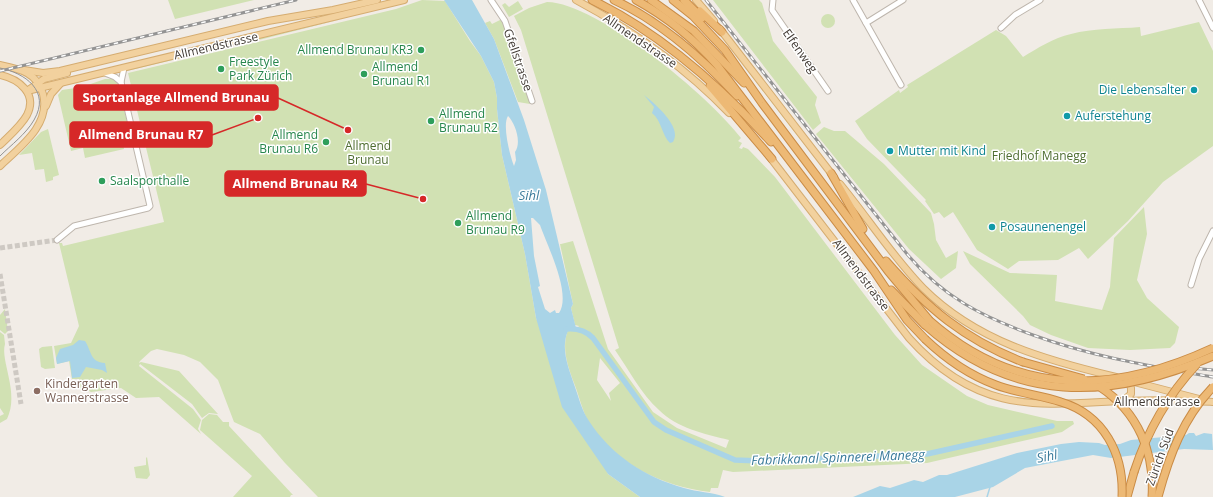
<svg xmlns="http://www.w3.org/2000/svg" width="1213" height="497" font-family="'Open Sans',sans-serif">
<style>
.green{fill:#d1e1b3;fill-rule:evenodd}
.water{fill:#a9d4e7;fill-rule:evenodd}
.lines{fill:none;stroke-linecap:round;stroke-linejoin:round}
.stream{stroke:#a9d4e7;stroke-width:1.5}
.canal{stroke:#a9d4e7;stroke-width:5.5}
.minor-tunnel{stroke:#cec9c3;stroke-width:5;stroke-dasharray:5 2.5;stroke-linecap:butt}
.minor-casing{stroke:#beb6ad;stroke-width:7}
.major-casing{stroke:#d5ac70;stroke-width:8}
.highway-casing{stroke:#ca8c46;stroke-width:9}
.minor{stroke:#fff;stroke-width:5}
.major{stroke:#f2d19e;stroke-width:6}
.highway{stroke:#edb975;stroke-width:7}
.tram{stroke:#949494;stroke-width:1}
.rail-casing{stroke:#949494;stroke-width:3}
.rail{stroke:#fff;stroke-width:1.5;stroke-dasharray:4.5;stroke-linecap:butt}
.highway-bridge-casing{stroke:#ca8c46;stroke-width:9;stroke-linecap:butt}
.highway-bridge{stroke:#edb975;stroke-width:7}
.leisure-dot{fill:#2e9e5b;stroke:#fff;stroke-width:1.5}
.culture-dot{fill:#0f9aa8;stroke:#fff;stroke-width:1.5}
.education-dot{fill:#8d6e63;stroke:#fff;stroke-width:1.5}
.labels{text-anchor:middle;stroke-width:3;stroke-linejoin:round;paint-order:stroke}
.street-label{font-size:12px;fill:#433c36;stroke:#fff}
.leisure-label{font-size:12px;fill:#27864d;stroke:#fff;text-anchor:start}
.culture-label{font-size:12px;fill:#0d838f;stroke:#fff;text-anchor:start}
.park-label{font-size:12px;fill:#4e6d30;stroke:#fff}
.education-label{font-size:12px;fill:#785e54;stroke:#fff;text-anchor:start}
.water-label{font-size:13px;font-style:italic;fill:#3a7b9b;stroke:#fff}
.leader{fill:none;stroke:#d62828;stroke-width:1.5}
.callout-dot{fill:#d62828;stroke:#fff;stroke-width:1.5}
.callout{fill:#d62828;stroke:#d62828;stroke-width:1.5}
.callout-label{font-size:13px;text-anchor:middle;font-weight:bold;fill:#fff}
</style>
<rect width="100%" height="100%" fill="#f1ece6"/>
<g class="green">
<path d="M 168,0 L 254,0 L 175,19 Z"/>
<path d="M 422,0 L 445,1 L 470,41 L 481,56 L 494,82 L 497,98 L 497,109 L 502,155 L 525,254 L 536,318 L 608,474 L 640,497 L 318,497 L 285,463 L 260,434 L 234,422 L 218,380 L 200,362 L 184,355 L 157,349 L 151,351 L 140,361 L 139,363 L 141,362 L 179,371 L 218,414 L 209,413 L 202,418 L 192,404 L 140,364 L 139,366 L 193,409 L 201,420 L 198,429 L 201,434 L 159,397 L 136,398 L 121,388 L 91,392 L 87,390 L 81,391 L 79,379 L 72,379 L 69,361 L 57,364 L 54,346 L 71,343 L 79,326 L 59,243 L 62,243 L 63,246 L 164,222 L 128,73 L 396,9 Z"/>
<path d="M 713,0 L 759,0 L 762,3 L 773,41 L 817,97 L 815,105 L 821,123 L 813,130 Z"/>
<path d="M 518,1 L 523,9 L 509,17 L 502,5 L 505,3 L 509,7 Z"/>
<path d="M 547,2 C 598,3 710,97 741,138 L 738,141 L 742,143 L 739,148 L 742,149 L 743,147 L 748,149 L 775,177 L 895,335 L 922,365 L 967,396 L 988,405 L 1057,421 L 1073,421 L 1074,424 L 1062,432 L 927,463 L 733,472 L 723,470 L 718,488 L 711,488 L 710,492 C 661,486 615,464 588,421 C 582,410 579,395 574,383 C 568,367 561,348 568,330 L 575,330 L 579,326 L 575,325 L 571,308 L 573,304 L 560,244 L 561,244 L 573,241 L 608,349 L 653,412 L 677,428 L 726,448 L 729,440 C 704,434 677,428 659,410 C 641,394 629,370 615,350 L 619,348 L 521,30 L 514,16 L 529,8 ZM 600,358 L 620,383 L 609,393 L 611,401 L 597,380 Z"/>
<circle cx="828" cy="21" r="7"/>
<path d="M 346,18 L 243,44 L 243,42 Z"/>
<path d="M 500,20 L 503,20 L 530,104 L 518,102 L 494,39 L 485,23 L 490,21 L 492,24 Z"/>
<path d="M 1199,22 L 1213,51 L 1213,146 L 1163,182 L 1128,221 L 1088,259 L 1079,248 L 1058,260 L 1019,261 L 1008,269 L 977,250 L 953,212 L 944,218 L 939,212 L 934,214 L 925,201 L 926,200 L 867,139 L 855,121 L 899,90 L 900,93 L 908,87 L 907,85 L 996,30 L 1006,36 L 1023,57 C 1038,48 1053,38 1071,34 C 1093,28 1117,29 1140,27 L 1141,36 Z"/>
<path d="M 728,45 L 801,138 L 800,139 Z"/>
<path d="M 223,47 L 223,48 L 127,71 L 127,70 Z"/>
<path d="M 105,79 L 113,79 L 118,84 L 128,126 L 123,127 L 126,137 L 122,138 L 124,149 L 85,158 L 83,148 L 71,151 L 58,95 L 62,90 L 82,87 Z"/>
<path d="M 824,127 L 834,131 L 845,131 L 884,164 L 931,213 L 934,224 L 936,240 L 946,258 L 958,251 L 956,268 L 941,279 L 909,249 L 816,134 Z"/>
<path d="M 48,129 L 59,175 L 53,177 L 53,180 L 46,182 L 44,169 L 35,170 L 32,153 L 19,155 L 41,132 Z"/>
<path d="M 1144,207 L 1147,234 L 1137,280 L 1147,298 L 1179,327 L 1175,343 L 1170,348 L 1130,350 L 1088,348 L 1051,335 L 1030,325 L 1023,316 L 970,264 L 963,251 L 1010,273 L 1057,275 L 1055,301 L 1102,310 L 1110,287 L 1114,238 Z"/>
<path d="M 5,309 L 8,331 L 5,334 L 0,330 L 0,315 Z"/>
<path d="M 0,332 L 4,335 L 5,344 C 0,361 20,393 7,419 L 0,423 L 0,416 L 4,414 L 0,408 Z"/>
<path d="M 52,346 L 55,368 L 45,369 L 41,367 L 39,349 L 42,347 Z"/>
<path d="M 209,414 L 217,415 L 223,422 L 229,422 L 229,426 L 293,495 L 291,495 L 290,497 L 233,497 L 252,476 L 200,430 L 202,420 Z"/>
<path d="M 147,457 L 150,475 L 147,479 L 136,478 L 134,467 L 146,465 L 146,458 Z"/>
</g>
<g class="water">
<path d="M 444,0 L 472,0 L 494,39 L 524,120 L 546,190 L 573,304 L 571,308 L 576,328 L 568,331 C 560,349 569,369 575,387 C 579,398 582,411 589,421 C 611,455 645,477 684,488 C 697,492 712,492 725,497 L 640,497 L 608,474 L 562,407 L 536,318 L 525,254 L 502,155 L 497,109 L 497,98 L 494,82 L 481,56 ZM 508,116 C 515,123 522,142 515,152 L 516,160 L 514,166 C 510,156 502,125 508,116 ZM 531,218 L 533,218 L 540,225 C 547,245 572,294 559,313 L 556,313 L 555,310 L 550,313 L 545,309 L 538,287 L 540,286 L 534,256 Z"/>
<path d="M 644,95 C 654,103 683,127 673,142 L 670,143 C 662,136 662,121 652,113 L 654,107 Z"/>
<path d="M 79,340 L 85,341 C 92,352 90,362 105,363 L 107,373 L 102,370 L 86,367 L 80,377 L 72,378 L 70,361 L 57,364 L 56,358 L 60,349 L 73,345 Z"/>
<path d="M 1189,433 L 1194,433 L 1196,436 L 1204,433 L 1212,434 L 1213,450 L 1184,449 L 1111,458 L 1093,455 L 1025,468 L 993,487 L 955,497 L 853,497 L 880,486 L 890,488 L 914,480 L 923,482 L 939,475 L 947,475 L 1017,453 L 1061,444 L 1079,442 L 1099,443 L 1105,445 L 1120,444 L 1131,440 L 1186,435 Z"/>
</g>
<g class="lines">
<path class="stream" d="M 987,497 L 990,487 L 989,486"/>
<path class="canal" d="M 566,329 C 576,328 585,330 593,338 L 654,422 L 666,430 L 735,460 L 761,461 L 927,454 L 1052,426"/>
<g class="minor-tunnel">
<path d="M 0,248 L 57,240"/>
<path d="M 0,274 L 21,404"/>
</g>
<defs>
<g id="minor">
<path d="M 491,0 L 505,21 L 532,101"/>
<path d="M 773,0 L 772,10 L 828,91"/>
<path d="M 853,0 L 901,85"/>
<path d="M 1199,0 L 1213,28"/>
<path d="M 866,23 L 903,0"/>
<path d="M 1001,28 L 1015,15 L 1040,0"/>
<path d="M 105,73 L 115,77 L 121,82"/>
<path d="M 57,240 L 74,226 L 148,208 L 150,206 L 121,82 L 124,68"/>
<path d="M 1191,285 L 1199,259 L 1213,231"/>
</g>
<g id="major">
<path d="M 576,0 C 632,30 685,67 729,113"/>
<path d="M 696,0 L 714,21"/>
<path d="M 720,29 L 834,177"/>
<path d="M 0,65 C 19,69 37,72 43,94 C 51,125 20,147 0,166"/>
<path d="M 24,70 L 43,73 L 60,71 L 268,21 L 333,10 L 377,0"/>
<path d="M 0,75 C 18,79 38,93 27,115 C 21,126 9,136 0,145"/>
<path d="M 27,91 L 404,0"/>
<path d="M 27,91 L 44,79 L 67,73"/>
<path d="M 46,106 L 51,94 L 60,84"/>
<path d="M 769,156 L 909,338 C 996,435 1072,394 1183,401 C 1193,402 1203,401 1213,402"/>
<path d="M 840,184 C 868,218 892,256 923,288 C 976,341 1045,360 1116,377"/>
<path d="M 1134,382 L 1207,401"/>
<path d="M 1124,400 L 1131,394 L 1131,388 L 1128,381"/>
</g>
<g id="highway">
<path d="M 592,0 C 661,33 720,86 771,142"/>
<path d="M 614,0 C 662,22 702,58 737,96"/>
<path d="M 636,0 C 667,17 694,39 717,65 L 874,271 L 907,320 L 925,339"/>
<path d="M 651,0 L 694,31 L 744,83"/>
<path d="M 673,0 L 693,16 L 725,50 L 762,103 L 888,271 L 929,320"/>
<path d="M 684,0 L 702,18"/>
<path d="M 700,11 L 722,32"/>
<path d="M 710,86 L 772,159"/>
<path d="M 831,173 L 863,229"/>
<path d="M 886,261 C 927,308 965,340 1023,362"/>
<path d="M 891,290 L 925,325"/>
<path d="M 1127,497 L 1134,472"/>
</g>
</defs>
<use href="#minor" class="minor-casing"/>
<use href="#major" class="major-casing"/>
<use href="#highway" class="highway-casing"/>
<use href="#minor" class="minor"/>
<use href="#major" class="major"/>
<use href="#highway" class="highway"/>
<path class="tram" d="M 0,68 C 25,73 51,91 34,120 C 26,134 11,145 0,156"/>
<defs>
<g id="rail">
<path d="M 706,0 L 907,254 C 943,297 981,316 1033,335 C 1093,357 1150,366 1213,377"/>
<path d="M 0,71 L 296,0"/>
<path d="M 1180,367 L 1213,370"/>
</g>
</defs>
<use href="#rail" class="rail-casing"/>
<use href="#rail" class="rail"/>
<defs>
<g id="highway-bridge">
<path d="M 929,320 C 1016,397 1112,395 1213,348"/>
<path d="M 925,325 C 1014,404 1109,401 1213,356"/>
<path d="M 925,339 C 946,359 969,375 996,385 C 1017,393 1040,395 1061,402 C 1104,415 1124,454 1122,497"/>
<path d="M 1023,362 L 1084,379"/>
<path d="M 1100,387 C 1138,412 1155,453 1152,497"/>
<path d="M 1134,472 C 1147,432 1168,395 1197,364"/>
<path d="M 1158,497 C 1169,456 1183,418 1213,387"/>
</g>
</defs>
<use href="#highway-bridge" class="highway-bridge-casing"/>
<use href="#highway-bridge" class="highway-bridge"/>
</g>
<g class="leisure-dot">
<circle cx="421" cy="50" r="4"/>
<circle cx="221" cy="69" r="4"/>
<circle cx="364" cy="74" r="4"/>
<circle cx="431" cy="121" r="4"/>
<circle cx="326" cy="142" r="4"/>
<circle cx="102" cy="181" r="4"/>
<circle cx="458" cy="223" r="4"/>
</g>
<g class="culture-dot">
<circle cx="1194" cy="90" r="4"/>
<circle cx="1067" cy="116" r="4"/>
<circle cx="890" cy="151" r="4"/>
<circle cx="992" cy="227" r="4"/>
</g>
<circle class="education-dot" cx="37" cy="391" r="4"/>
<g class="labels">
<g class="street-label">
<text transform="translate(640 41) rotate(34)" y="4">Allmendstrasse</text>
<text transform="translate(216 46) rotate(-13)" y="4">Allmendstrasse</text>
<text transform="translate(800 51) rotate(55)" y="4">Elfenweg</text>
<text transform="translate(518 60) rotate(71)" y="4">Gfellstrasse</text>
<text transform="translate(861 275) rotate(53)" y="4">Allmendstrasse</text>
<text x="1157" y="406">Allmendstrasse</text>
<text transform="translate(1160 457) rotate(-70)" y="4">Zürich Süd</text>
</g>
<g class="leisure-label">
<text x="413" y="54" text-anchor="end">Allmend Brunau KR3</text>
<text x="229" y="66">Freestyle<tspan x="229" dy="14">Park Zürich</tspan></text>
<text x="372" y="71">Allmend<tspan x="372" dy="14">Brunau R1</tspan></text>
<text x="439" y="118">Allmend<tspan x="439" dy="14">Brunau R2</tspan></text>
<text x="318" y="139" text-anchor="end">Allmend<tspan x="318" dy="14">Brunau R6</tspan></text>
<text x="110" y="185">Saalsporthalle</text>
<text x="466" y="220">Allmend<tspan x="466" dy="14">Brunau R9</tspan></text>
</g>
<g class="culture-label">
<text x="1186" y="94" text-anchor="end">Die Lebensalter</text>
<text x="1075" y="120">Auferstehung</text>
<text x="898" y="155">Mutter mit Kind</text>
<text x="1000" y="231">Posaunenengel</text>
</g>
<g class="park-label">
<text x="368" y="150">Allmend<tspan x="368" dy="14">Brunau</tspan></text>
<text x="1039" y="160">Friedhof Manegg</text>
</g>
<g class="education-label">
<text x="45" y="388">Kindergarten<tspan x="45" dy="14">Wannerstrasse</tspan></text>
</g>
<g class="water-label">
<text x="529" y="200">Sihl</text>
<text transform="translate(1047 456) rotate(-11)" y="5">Sihl</text>
<text transform="translate(838 457) rotate(-2)" y="5">Fabrikkanal Spinnerei Manegg</text>
</g>
</g>
<path class="leader" d="M348 130L278 98M258 118L212 135M423 199L366 184"/>
<g class="callout-dot">
<circle cx="348" cy="130" r="4"/>
<circle cx="258" cy="118" r="4"/>
<circle cx="423" cy="199" r="4"/>
</g>
<g class="callout">
<rect x="74" y="85" width="204" height="25" rx="4"/>
<rect x="70" y="122" width="142" height="25" rx="4"/>
<rect x="225" y="171" width="141" height="25" rx="4"/>
</g>
<g class="callout-label">
<text x="176" y="102">Sportanlage Allmend Brunau</text>
<text x="141" y="139">Allmend Brunau R7</text>
<text x="295" y="188">Allmend Brunau R4</text>
</g>
</svg>
